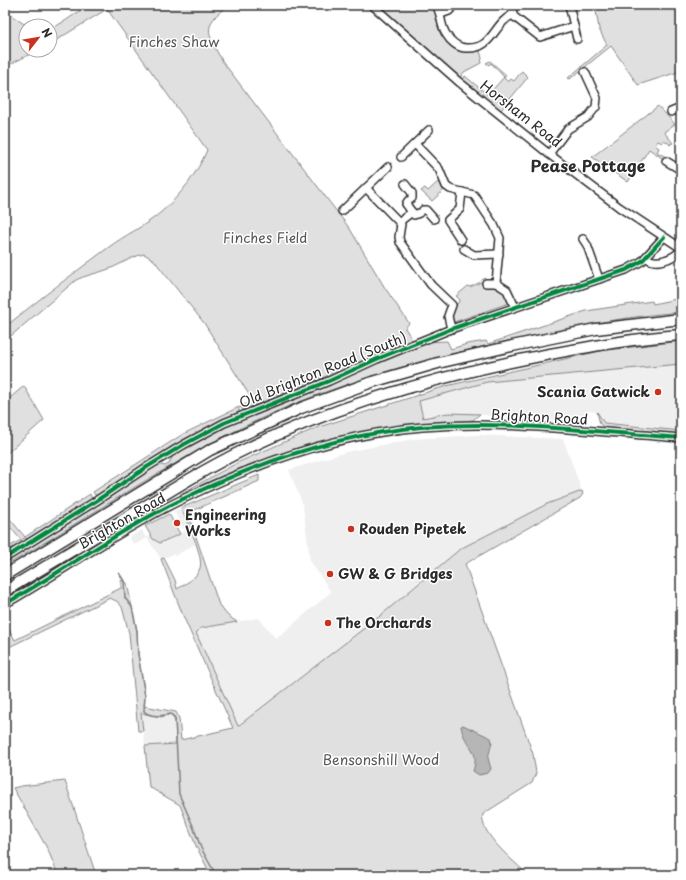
<svg xmlns="http://www.w3.org/2000/svg" width="686" height="880" font-family="'Playpen Sans',sans-serif">
<style>
.built{fill:#efefef}
.green{fill:#e0e0e0;stroke:#868686}
.water{fill:#b6b6b6;stroke:#7e7e7e}
.lines{fill:none;stroke-linecap:round;stroke-linejoin:round}
.stream{stroke:#7e7e7e;stroke-width:1.5}
.minor-casing{stroke:#2b2b2b;stroke-width:10}
.highway-casing{stroke:#2b2b2b;stroke-width:13}
.minor{stroke:#fff;stroke-width:7}
.highway{stroke:#fff;stroke-width:10}
.cycleway-casing{stroke:#fff;stroke-width:6}
.cycleway{stroke:#00873e;stroke-width:4}
.poi-dot{fill:#c8321e;stroke:#fff;stroke-width:1.5}
.labels{text-anchor:middle;stroke-width:3;stroke-linejoin:round;paint-order:stroke}
.park-label{font-size:14px;fill:#585858;stroke:#fff}
.street-label{font-size:14px;fill:#2b2b2b;stroke:#fff}
.poi-label{font-size:14px;font-weight:bold;fill:#2b2b2b;stroke:#fff;text-anchor:start}
.quarter-label{font-size:16px;font-weight:bold;fill:#2b2b2b;stroke:#fff}
</style>
<rect width="100%" height="100%" fill="#fff"/>
<filter id="ink" filterUnits="userSpaceOnUse"><feTurbulence type="fractalNoise" baseFrequency=".025" numOctaves="2"/><feDisplacementMap in="SourceGraphic" scale="8" xChannelSelector="R" yChannelSelector="G"/><feConvolveMatrix kernelMatrix="1 2 1 2 8 2 1 2 1" color-interpolation-filters="sRGB"/></filter>
<g filter="url(#ink)">
<g class="built">
<path d="M 681,364 L 681,431 L 604,423 L 597,412 L 587,411 L 583,422 L 451,413 L 423,418 L 419,401 L 485,382 Z"/>
<path d="M 477,435 L 563,439 L 582,491 L 547,504 L 460,549 L 380,616 L 238,726 L 195,633 L 201,628 L 259,618 L 276,639 L 331,592 L 310,561 L 303,505 L 289,470 L 346,452 L 413,439 Z"/>
<path d="M 181,508 L 195,544 L 175,556 L 174,554 L 161,559 L 147,538 L 134,545 L 129,537 L 142,530 L 146,538 L 150,536 L 153,539 L 163,543 L 185,531 L 174,511 Z"/>
<path d="M 141,712 L 161,717 L 171,714 L 173,716 L 175,721 L 176,744 L 145,746 Z"/>
</g>
<g class="green">
<path d="M 88,5 L 229,5 C 200,25 208,36 223,62 L 350,229 L 385,288 L 409,323 L 405,328 L 413,341 L 243,410 L 240,407 L 253,401 L 204,323 L 160,268 L 154,260 L 144,254 C 130,257 119,266 106,270 C 95,274 86,275 76,280 L 5,341 L 5,327 C 39,299 74,273 109,247 C 125,235 145,226 160,213 C 180,196 197,174 207,150 L 107,9 L 50,44 L 50,29 L 65,21 Z"/>
<path d="M 379,5 L 433,5 L 447,39 L 480,51 L 482,58 L 481,63 L 464,72 L 459,79 L 385,13 L 385,11 Z"/>
<path d="M 595,5 L 681,5 L 681,71 L 638,85 L 611,46 L 570,79 L 568,78 L 607,45 L 599,29 Z"/>
<path d="M 5,11 L 27,26 L 26,26 L 26,50 L 38,50 L 5,67 Z"/>
<path d="M 490,61 L 506,75 L 504,78 L 508,82 L 511,79 L 514,81 L 522,71 L 528,77 L 501,110 L 463,80 L 465,76 L 488,95 L 504,77 L 491,63 L 489,65 L 486,63 Z"/>
<path d="M 658,106 L 675,124 L 664,132 L 673,143 L 669,145 L 670,144 L 664,140 L 662,143 L 658,141 L 655,145 L 659,148 L 657,152 L 666,157 L 665,160 L 649,149 L 628,182 L 592,157 Z"/>
<path d="M 439,181 L 444,190 L 432,201 L 421,191 L 425,188 L 428,191 Z"/>
<path d="M 483,281 L 484,287 C 495,286 507,290 509,303 L 454,322 L 450,314 L 460,300 L 456,296 L 468,286 L 470,287 Z"/>
<path d="M 681,298 L 681,312 C 619,317 560,329 500,343 C 408,363 317,389 233,432 C 154,472 81,522 5,566 L 5,561 L 157,464 L 165,466 L 169,464 L 174,453 L 224,426 L 426,342 L 447,341 L 451,349 L 467,344 L 486,341 L 488,344 L 586,311 L 652,301 L 653,304 Z"/>
<path d="M 681,341 L 681,364 L 487,382 L 419,401 L 423,418 L 448,413 L 480,414 L 473,420 L 366,433 L 183,495 L 180,494 L 239,462 L 316,428 L 446,386 L 600,351 Z"/>
<path d="M 24,386 L 44,420 L 5,455 L 5,402 Z"/>
<path d="M 239,407 L 239,412 L 172,446 L 98,495 L 95,495 L 93,492 L 183,434 Z"/>
<path d="M 597,412 L 604,423 L 681,431 L 681,435 L 607,430 L 600,424 Z"/>
<path d="M 259,475 L 259,481 L 188,513 L 219,605 L 228,616 L 237,622 L 201,628 L 196,633 L 238,726 L 380,616 L 460,549 L 547,504 L 582,491 L 583,494 L 580,498 L 465,564 L 533,754 L 536,773 L 532,783 L 483,814 C 478,833 515,862 528,875 L 211,875 L 196,846 L 180,805 L 149,787 L 145,746 L 176,744 L 175,721 L 171,714 L 161,717 L 141,713 L 143,731 L 138,731 L 129,633 L 122,607 L 118,602 L 110,598 L 106,600 L 5,649 L 5,622 L 15,640 L 121,588 L 121,580 L 127,583 L 137,631 L 138,654 L 145,696 L 144,706 L 176,712 L 179,718 L 181,740 L 233,728 L 184,618 L 161,559 L 164,558 L 175,580 L 177,589 C 185,584 197,578 200,568 C 204,556 186,520 181,508 Z"/>
<path d="M 90,494 L 92,499 L 91,500 L 29,539 L 24,538 L 22,540 L 21,544 L 5,554 L 5,549 L 21,540 L 5,521 L 5,513 L 25,537 Z"/>
<path d="M 169,514 L 180,534 L 160,543 L 153,539 L 145,526 Z"/>
<path d="M 65,781 L 96,875 L 58,875 L 48,850 L 13,788 L 21,786 Z"/>
</g>
<path class="water" d="M 463,725 L 491,738 L 492,742 L 488,758 L 491,769 L 488,773 L 479,775 L 473,771 C 481,748 464,747 461,726 Z"/>
<g class="lines">
<path class="stream" d="M 119,573 L 124,581 L 125,598 L 132,607 L 137,631 L 138,654 L 145,696 L 144,711 C 150,718 162,716 171,714 L 175,718 L 179,794 L 193,826 L 201,848 L 216,875"/>
<defs>
<g id="minor">
<path d="M 372,5 L 459,82 L 549,154 L 619,207 L 681,248"/>
<path d="M 436,5 C 442,14 440,25 446,34 C 450,41 458,48 466,48 C 493,50 493,24 512,15 L 540,37 L 574,26"/>
<path d="M 512,5 L 513,15"/>
<path d="M 569,5 L 577,39"/>
<path d="M 441,14 L 449,11 L 455,5"/>
<path d="M 671,112 L 681,108"/>
<path d="M 415,144 L 439,169 L 446,186 L 450,189 L 474,195 L 494,225 L 500,238 L 496,283 L 507,290 L 515,307"/>
<path d="M 549,154 L 568,129 L 588,117 L 596,107 L 597,98 L 585,72"/>
<path d="M 401,157 L 429,130"/>
<path d="M 666,161 L 681,170"/>
<path d="M 405,184 L 412,193 L 412,198"/>
<path d="M 366,188 L 401,224 L 399,237 L 400,242 L 431,285 L 452,305 L 448,316 L 451,329"/>
<path d="M 408,201 L 406,204 L 414,215 L 419,213"/>
<path d="M 423,210 L 426,210 L 434,219"/>
<path d="M 342,211 L 388,167"/>
<path d="M 399,222 L 412,212"/>
<path d="M 583,239 L 587,245 L 599,279"/>
<path d="M 461,240 L 448,220 L 460,209 L 462,192"/>
<path d="M 464,249 L 474,255 L 499,254"/>
<path d="M 646,257 C 655,266 673,259 681,250"/>
<path d="M 486,283 L 496,283"/>
<path d="M 5,558 L 96,501 L 147,467 L 183,445 L 224,423 L 329,381 L 377,359 L 451,329 L 626,270 L 642,261 L 664,237"/>
<path d="M 5,604 C 65,570 122,528 185,498 C 259,462 339,434 422,427 C 508,420 595,432 681,438"/>
</g>
<g id="highway">
<path d="M 5,575 L 210,450 L 301,408 L 372,382 L 438,363 L 512,346 L 596,329 L 681,319"/>
<path d="M 5,591 C 47,566 89,540 131,515 C 168,492 206,468 246,449 C 341,403 446,374 550,354 C 593,346 637,338 681,335"/>
</g>
</defs>
<use href="#minor" class="minor-casing"/>
<use href="#highway" class="highway-casing"/>
<use href="#minor" class="minor"/>
<use href="#highway" class="highway"/>
<defs>
<g id="cycleway">
<path d="M 5,558 L 96,501 L 147,467 L 183,445 L 224,423 L 329,381 L 377,359 L 451,329 L 626,270 L 642,261 L 664,237"/>
<path d="M 5,604 C 65,570 122,528 185,498 C 259,462 339,434 422,427 C 508,420 595,432 681,438"/>
</g>
</defs>
<use href="#cycleway" class="cycleway-casing"/>
<use href="#cycleway" class="cycleway"/>
</g>
</g>
<g class="poi-dot">
<circle cx="658" cy="392" r="4"/>
<circle cx="177" cy="523" r="4"/>
<circle cx="351" cy="529" r="4"/>
<circle cx="330" cy="574" r="4"/>
<circle cx="328" cy="623" r="4"/>
</g>
<g class="labels">
<g class="park-label">
<text x="174" y="47">Finches Shaw</text>
<text x="265" y="243">Finches Field</text>
<text x="381" y="765">Bensonshill Wood</text>
</g>
<g class="street-label">
<text transform="translate(521 114) rotate(38)" y="5">Horsham Road</text>
<text transform="translate(323 370) rotate(-22)" y="5">Old Brighton Road (South)</text>
<text transform="translate(539 417) rotate(3)" y="5">Brighton Road</text>
<text transform="translate(122 521) rotate(-30)" y="5">Brighton Road</text>
</g>
<g class="poi-label">
<text x="650" y="397" text-anchor="end">Scania Gatwick</text>
<text x="185" y="520">Engineering<tspan x="185" dy="16">Works</tspan></text>
<text x="359" y="534">Rouden Pipetek</text>
<text x="338" y="579">GW &amp; G Bridges</text>
<text x="336" y="628">The Orchards</text>
</g>
<g class="quarter-label">
<text x="588" y="172">Pease Pottage</text>
</g>
</g>
<rect width="686" height="880" fill="none" stroke="#fff" stroke-width="20"/>
<rect x="10" y="10" width="666" height="860" fill="none" stroke="#2b2b2b" stroke-width="1.5" filter="url(#ink)"/>
<g transform="translate(38 38) rotate(59)"><circle r="19" fill="#ffffff" stroke="#aaaaaa"/>
<path d="M0-3L7 15L0 10L-7 15Z" fill="#c8321e"/>
<text y="-6" font-size="11" font-weight="bold" text-anchor="middle" fill="#2b2b2b">N</text>
</g>
</svg>
